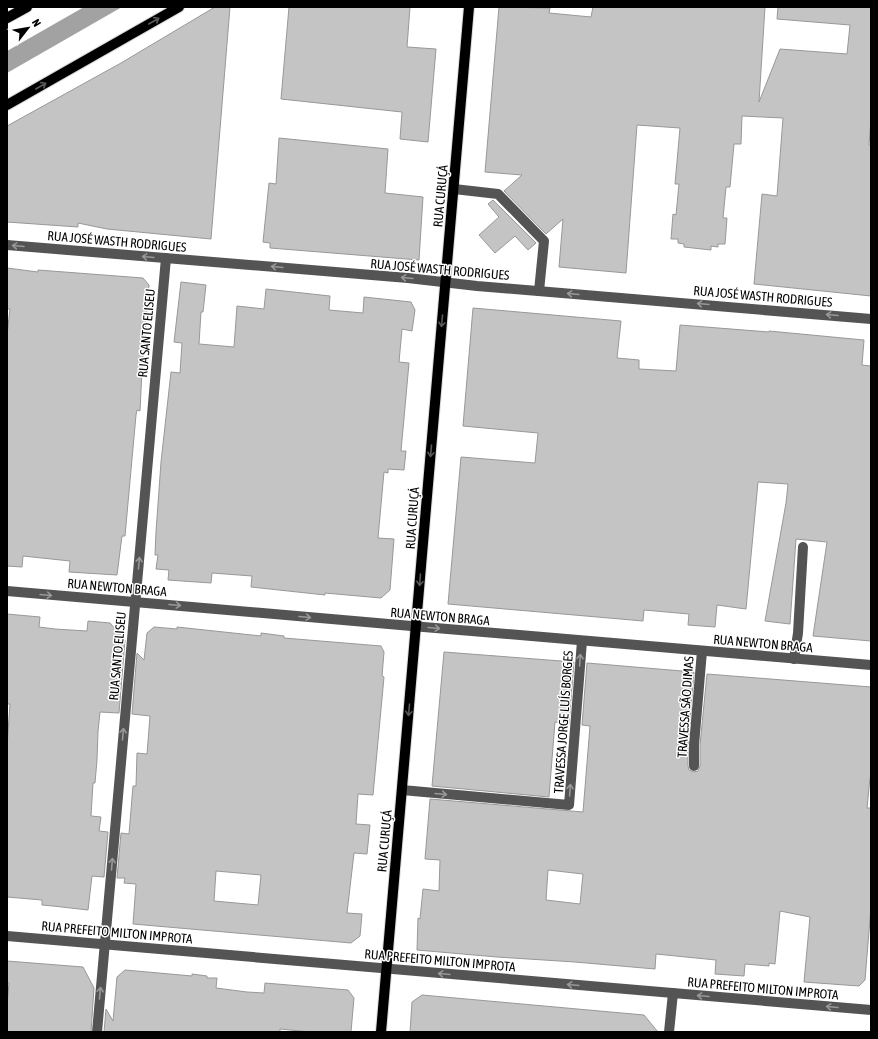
<svg xmlns="http://www.w3.org/2000/svg" width="878" height="1039" font-family="'Asap Condensed',sans-serif">
<style>
.water{fill:#a2a2a2}
.building{fill:#c4c4c4;stroke:#989898;fill-rule:evenodd}
.lines{fill:none;stroke-linecap:round;stroke-linejoin:round}
.major-casing{stroke:#dbdbdb;stroke-width:12}
.minor{stroke:#545454;stroke-width:10}
.major{stroke:#000;stroke-width:10}
.oneway{stroke:#595959}
.oneway2{stroke:#989898}
.labels{text-anchor:middle;stroke-width:3;stroke-linejoin:round;paint-order:stroke}
.street-label{font-size:13px;fill:#000;stroke:#fff}
</style>
<rect width="100%" height="100%" fill="#fff"/>
<path class="water" d="M 84,7 L 122,7 L 7,73 L 7,51 Z"/>
<g class="building">
<path d="M 215,7 L 230,7 L 211,239 L 107,229 L 78,223 L 78,227 L 7,222 L 7,126 L 121,63 Z"/>
<path d="M 289,7 L 410,7 L 407,47 L 436,49 L 428,142 L 400,139 L 402,112 L 281,99 Z"/>
<path d="M 499,7 L 550,8 L 549,13 L 591,17 L 593,7 L 765,7 L 759,102 L 780,49 L 847,54 L 850,25 L 777,19 L 778,7 L 871,7 L 871,119 L 869,145 L 871,145 L 871,296 L 754,284 L 762,194 L 777,196 L 783,118 L 742,116 L 741,144 L 734,144 L 730,187 L 726,187 L 723,218 L 727,218 L 725,244 L 718,244 L 718,247 L 711,246 L 711,250 L 684,247 L 684,244 L 678,243 L 678,239 L 671,239 L 673,214 L 676,215 L 679,184 L 675,184 L 680,128 L 637,125 L 626,273 L 559,267 L 563,219 L 546,234 L 504,191 L 522,175 L 485,172 Z"/>
<path d="M 279,138 L 388,149 L 385,193 L 423,197 L 419,260 L 270,248 L 270,243 L 263,242 L 269,183 L 276,184 Z"/>
<path d="M 493,200 L 536,243 L 528,250 L 515,236 L 495,253 L 479,235 L 499,217 L 488,204 Z"/>
<path d="M 7,268 L 38,272 L 38,270 L 143,278 L 149,285 L 142,370 L 140,411 L 137,410 L 136,415 L 125,536 L 122,536 L 117,575 L 69,572 L 70,561 L 23,556 L 22,567 L 7,566 L 7,335 L 10,309 L 7,309 Z"/>
<path d="M 181,282 L 206,285 L 203,312 L 201,312 L 199,344 L 234,347 L 237,306 L 264,309 L 266,289 L 330,296 L 329,310 L 363,313 L 364,297 L 411,302 L 415,310 L 412,331 L 402,329 L 399,362 L 409,363 L 401,451 L 406,451 L 404,470 L 388,469 L 388,473 L 384,472 L 378,538 L 394,539 L 390,590 L 381,598 L 325,593 L 325,595 L 251,587 L 252,576 L 212,573 L 211,583 L 168,580 L 169,570 L 156,569 L 158,555 L 155,555 L 156,532 L 161,462 L 171,372 L 180,373 L 182,343 L 174,342 Z"/>
<path d="M 473,308 L 621,321 L 617,358 L 639,360 L 639,369 L 676,371 L 680,325 L 769,332 L 769,331 L 864,340 L 862,365 L 871,366 L 871,641 L 813,636 L 827,542 L 796,539 L 790,624 L 765,621 L 786,503 L 788,484 L 758,482 L 746,609 L 717,605 L 715,627 L 688,625 L 689,614 L 644,610 L 643,621 L 448,604 L 461,457 L 535,463 L 538,433 L 463,426 Z"/>
<path d="M 7,614 L 40,617 L 39,627 L 55,629 L 87,631 L 88,621 L 110,623 L 125,640 L 119,713 L 100,712 L 98,731 L 97,760 L 95,783 L 93,783 L 91,816 L 101,817 L 99,831 L 108,832 L 104,877 L 92,876 L 88,910 L 53,906 L 42,905 L 42,900 L 7,897 L 7,746 L 10,704 L 7,704 Z"/>
<path d="M 154,627 L 177,629 L 177,627 L 261,636 L 261,633 L 284,636 L 284,638 L 381,646 L 384,652 L 382,676 L 384,677 L 373,795 L 358,794 L 356,824 L 370,825 L 367,854 L 354,853 L 347,913 L 362,914 L 360,936 L 351,943 L 133,924 L 136,884 L 124,883 L 125,878 L 117,878 L 121,833 L 129,834 L 133,786 L 136,786 L 137,753 L 147,754 L 150,716 L 132,714 L 137,653 L 144,660 L 147,633 ZM 216,871 L 261,875 L 258,905 L 214,901 Z"/>
<path d="M 444,652 L 574,662 L 569,724 L 555,722 L 549,797 L 432,786 Z"/>
<path d="M 587,663 L 694,672 L 688,745 L 688,766 L 689,770 L 694,772 L 698,771 L 700,766 L 700,745 L 707,674 L 871,687 L 871,778 L 870,778 L 867,808 L 871,808 L 871,907 L 865,980 L 859,986 L 804,982 L 810,917 L 780,911 L 775,964 L 769,963 L 769,966 L 745,964 L 744,976 L 715,974 L 716,960 L 656,954 L 655,969 L 575,962 L 497,957 L 417,950 L 418,918 L 420,919 L 423,889 L 439,891 L 440,860 L 425,859 L 430,799 L 583,812 L 590,726 L 582,725 ZM 548,870 L 583,874 L 580,904 L 546,900 Z"/>
<path d="M 7,961 L 83,967 L 94,988 L 91,1032 L 7,1032 L 7,1006 L 9,983 L 7,983 Z"/>
<path d="M 125,970 L 192,976 L 192,974 L 207,976 L 207,978 L 217,978 L 216,988 L 247,992 L 264,993 L 265,983 L 348,990 L 354,998 L 351,1032 L 310,1032 L 280,1029 L 280,1032 L 104,1032 L 106,1009 L 113,1021 L 117,977 Z"/>
<path d="M 422,995 L 644,1015 L 658,1032 L 410,1032 L 412,1002 Z"/>
</g>
<g class="lines">
<defs>
<g id="major">
<path d="M 7,18 L 27,7"/>
<path d="M 7,105 L 179,7"/>
<path d="M 381,1032 L 469,7"/>
</g>
</defs>
<use href="#major" class="major-casing"/>
<g class="minor">
<path d="M 454,189 L 498,194 L 544,241 L 539,291"/>
<path d="M 7,245 L 408,278 L 477,286 L 871,319"/>
<path d="M 7,591 C 295,614 583,643 871,665"/>
<path d="M 794,659 L 798,633 L 803,547"/>
<path d="M 694,766 L 694,745 L 702,651"/>
<path d="M 402,790 L 569,805 L 582,641"/>
<path d="M 7,936 L 871,1010"/>
<path d="M 97,1032 L 166,258"/>
<path d="M 669,1032 L 673,993"/>
</g>
<use href="#major" class="major"/>
</g>
<defs><path id="oneway-shaft" d="M-6 0H5M1.5-3L5.5 0L1.5 3" fill="none" stroke-width="1.6" stroke-linecap="round" stroke-linejoin="round"/></defs>
<g class="oneway">
<use href="#oneway-shaft" transform="translate(154 21) rotate(-30)"/>
<use href="#oneway-shaft" transform="translate(41 86) rotate(-30)"/>
<use href="#oneway-shaft" transform="translate(442 321) rotate(95)"/>
<use href="#oneway-shaft" transform="translate(431 451) rotate(95)"/>
<use href="#oneway-shaft" transform="translate(420 580) rotate(94)"/>
<use href="#oneway-shaft" transform="translate(409 710) rotate(95)"/>
</g>
<g class="oneway2">
<use href="#oneway-shaft" transform="translate(18 246) rotate(-175)"/>
<use href="#oneway-shaft" transform="translate(148 257) rotate(-175)"/>
<use href="#oneway-shaft" transform="translate(277 267) rotate(-175)"/>
<use href="#oneway-shaft" transform="translate(407 278) rotate(-175)"/>
<use href="#oneway-shaft" transform="translate(573 294) rotate(-175)"/>
<use href="#oneway-shaft" transform="translate(703 304) rotate(-175)"/>
<use href="#oneway-shaft" transform="translate(832 315) rotate(-175)"/>
<use href="#oneway-shaft" transform="translate(139 563) rotate(-85)"/>
<use href="#oneway-shaft" transform="translate(46 595) rotate(5)"/>
<use href="#oneway-shaft" transform="translate(175 605) rotate(5)"/>
<use href="#oneway-shaft" transform="translate(305 617) rotate(5)"/>
<use href="#oneway-shaft" transform="translate(434 628) rotate(5)"/>
<use href="#oneway-shaft" transform="translate(580 660) rotate(-86)"/>
<use href="#oneway-shaft" transform="translate(123 734) rotate(-85)"/>
<use href="#oneway-shaft" transform="translate(570 790) rotate(-86)"/>
<use href="#oneway-shaft" transform="translate(441 794) rotate(5)"/>
<use href="#oneway-shaft" transform="translate(112 864) rotate(-85)"/>
<use href="#oneway-shaft" transform="translate(444 974) rotate(-175)"/>
<use href="#oneway-shaft" transform="translate(573 985) rotate(-175)"/>
<use href="#oneway-shaft" transform="translate(100 993) rotate(-85)"/>
<use href="#oneway-shaft" transform="translate(703 996) rotate(-175)"/>
<use href="#oneway-shaft" transform="translate(832 1007) rotate(-175)"/>
</g>
<g class="labels">
<g class="street-label">
<text transform="translate(440 196) rotate(-85)" y="5">RUA CURUÇÁ</text>
<text transform="translate(117 241) rotate(5)" y="5">RUA JOSÉ WASTH RODRIGUES</text>
<text transform="translate(440 269) rotate(5)" y="5">RUA JOSÉ WASTH RODRIGUES</text>
<text transform="translate(763 296) rotate(5)" y="5">RUA JOSÉ WASTH RODRIGUES</text>
<text transform="translate(146 333) rotate(-85)" y="5">RUA SANTO ELISEU</text>
<text transform="translate(412 518) rotate(-86)" y="5">RUA CURUÇÁ</text>
<text transform="translate(117 587) rotate(5)" y="5">RUA NEWTON BRAGA</text>
<text transform="translate(440 616) rotate(5)" y="5">RUA NEWTON BRAGA</text>
<text transform="translate(763 643) rotate(5)" y="5">RUA NEWTON BRAGA</text>
<text transform="translate(117 656) rotate(-85)" y="5">RUA SANTO ELISEU</text>
<text transform="translate(685 707) rotate(-86)" y="5">TRAVESSA SÃO DIMAS</text>
<text transform="translate(563 722) rotate(-86)" y="5">TRAVESSA JORGE LUÍS BORGES</text>
<text transform="translate(384 841) rotate(-85)" y="5">RUA CURUÇÁ</text>
<text transform="translate(117 932) rotate(5)" y="5">RUA PREFEITO MILTON IMPROTA</text>
<text transform="translate(440 960) rotate(5)" y="5">RUA PREFEITO MILTON IMPROTA</text>
<text transform="translate(763 988) rotate(5)" y="5">RUA PREFEITO MILTON IMPROTA</text>
</g>
</g>
<rect width="878" height="1039" fill="none" stroke="#000000" stroke-width="16"/>
<g transform="translate(28 28) rotate(59)" stroke="#ffffff" stroke-width="3" paint-order="stroke">
<path d="M0-3L7 15L0 10L-7 15Z" fill="#000000"/>
<text y="-6" font-size="11" font-weight="bold" text-anchor="middle" fill="#000000">N</text>
</g>
</svg>
